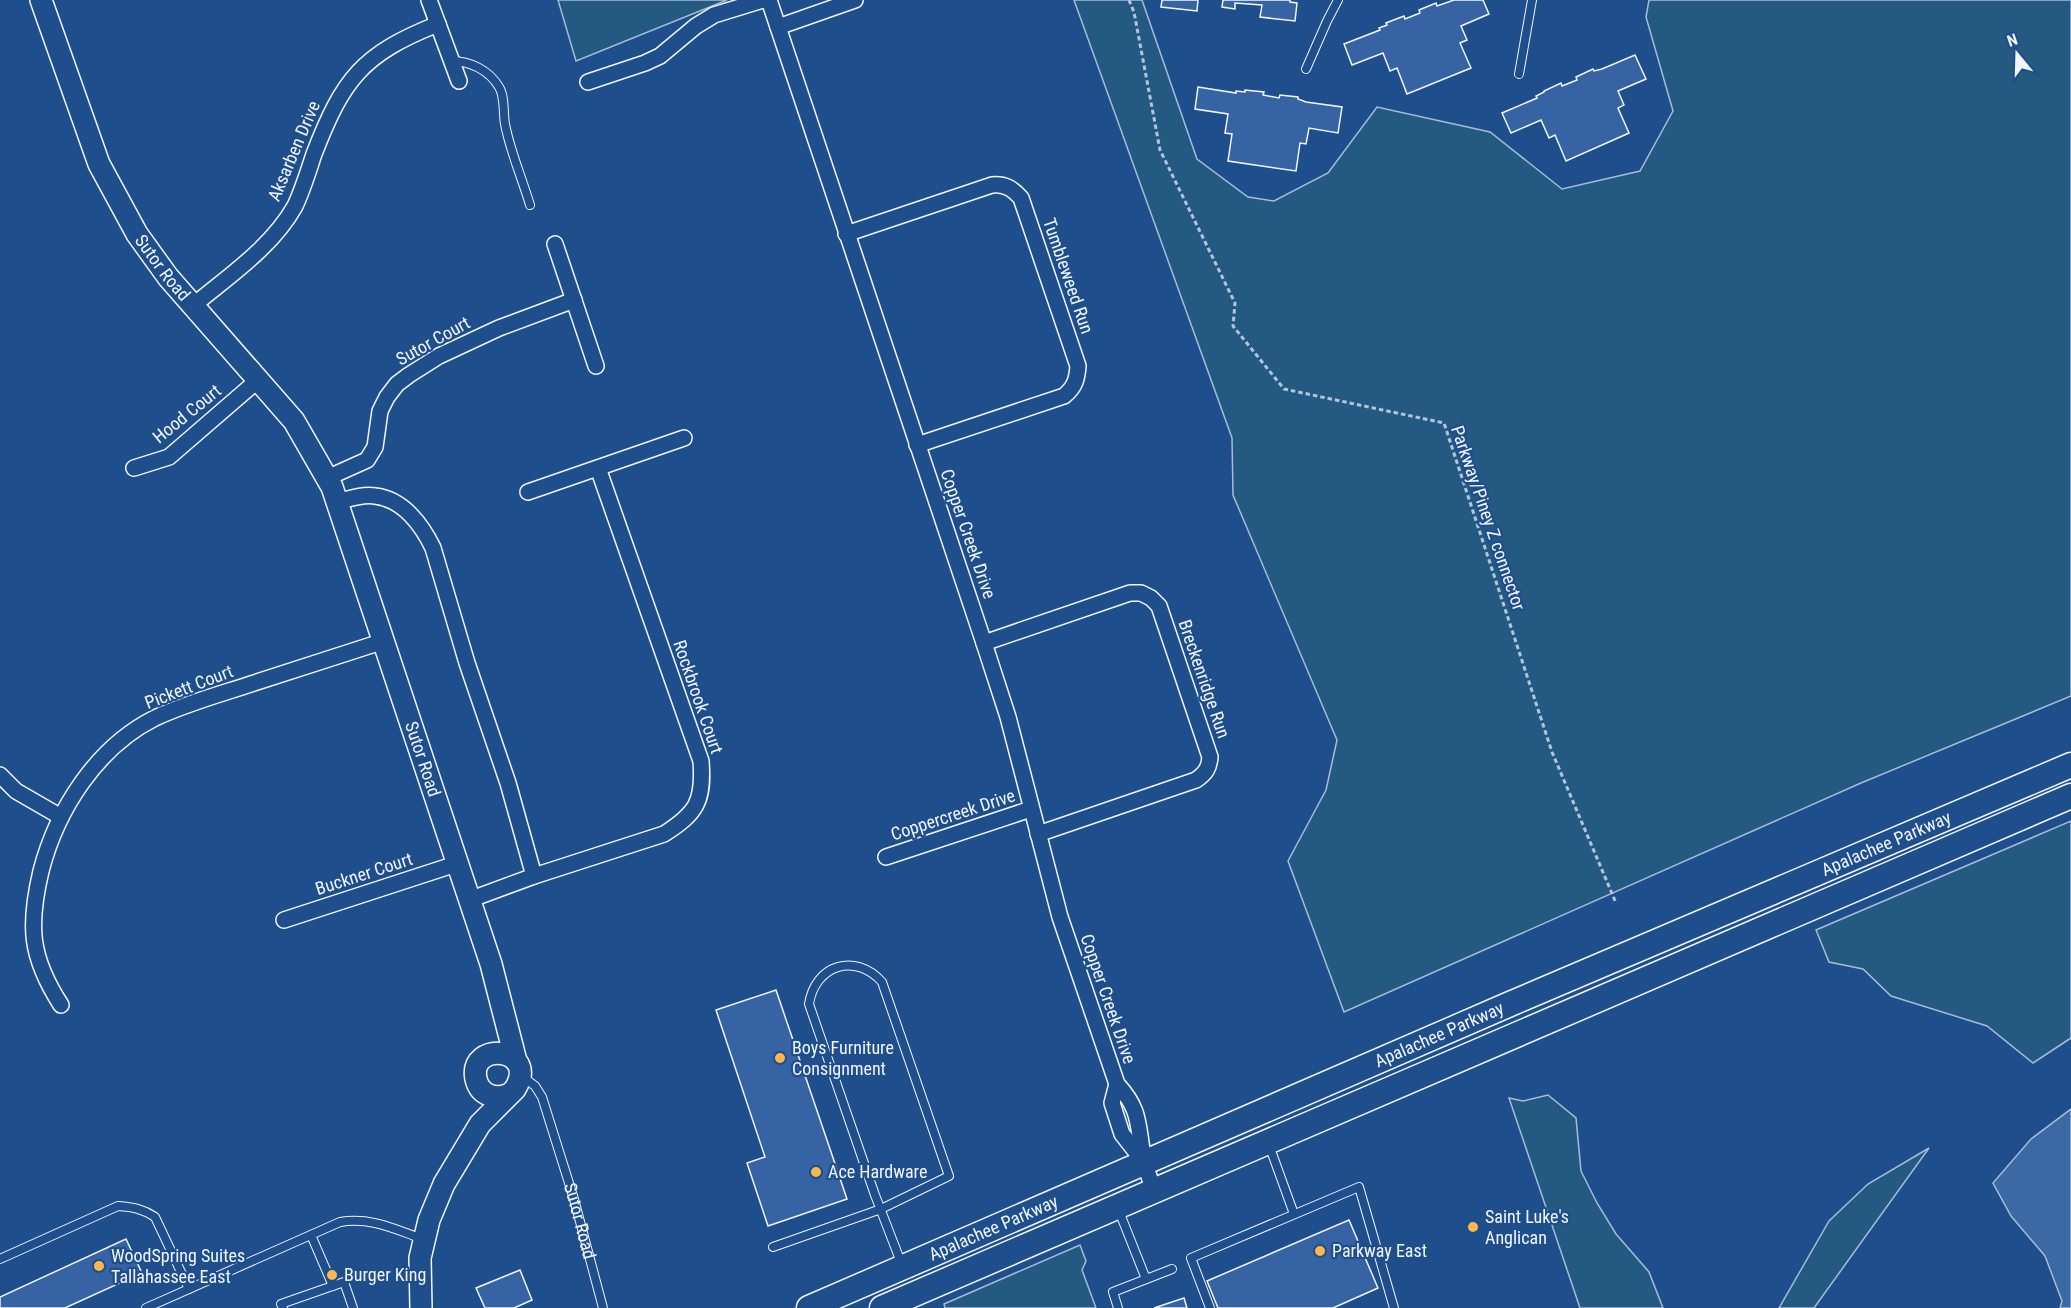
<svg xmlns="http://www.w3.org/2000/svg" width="2071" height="1308" font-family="'Roboto Condensed',sans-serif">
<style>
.green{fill:#245a82;stroke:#a8bbd7;stroke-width:1.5}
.water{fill:#3b69a3;stroke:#a8bbd7;stroke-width:1.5}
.building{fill:#3563a3;stroke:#f2f6ff;stroke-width:1.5}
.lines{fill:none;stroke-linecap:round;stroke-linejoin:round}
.lane-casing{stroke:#f2f6ff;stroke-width:10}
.street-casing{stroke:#f2f6ff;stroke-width:18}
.secondary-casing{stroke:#f2f6ff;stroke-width:24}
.primary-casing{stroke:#f2f6ff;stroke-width:27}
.path{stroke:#b3c4dc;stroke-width:3;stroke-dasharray:4.5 3;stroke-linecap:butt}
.lane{stroke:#1f4e8c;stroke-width:8}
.street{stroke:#1f4e8c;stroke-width:15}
.secondary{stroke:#1f4e8c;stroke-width:21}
.primary{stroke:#1f4e8c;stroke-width:24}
.poi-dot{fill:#ffb74d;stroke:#1f4e8c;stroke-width:2}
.labels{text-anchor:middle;stroke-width:4.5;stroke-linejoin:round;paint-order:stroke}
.street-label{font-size:18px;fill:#f2f6ff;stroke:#1f4e8c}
.poi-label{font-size:18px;fill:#f2f6ff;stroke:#1f4e8c;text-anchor:start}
</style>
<rect width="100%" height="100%" fill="#1f4e8c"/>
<g class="green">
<path d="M 558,0 L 727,0 L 576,61 Z"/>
<path d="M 1074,0 L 1142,0 L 1197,159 L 1248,197 L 1274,201 L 1328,173 L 1377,107 L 1490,132 L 1562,189 L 1640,171 L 1673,111 L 1646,17 L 1649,0 L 2071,0 L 2071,696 L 1861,783 L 1344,1012 L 1288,861 L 1326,790 L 1337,740 L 1233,495 L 1232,438 Z"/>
<path d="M 2071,821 L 2071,1038 L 2033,1063 L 1987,1026 L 1891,996 L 1863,969 L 1829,962 L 1816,930 Z"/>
<path d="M 1548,1095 L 1576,1118 L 1581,1171 L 1597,1203 L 1616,1234 L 1649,1272 L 1663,1308 L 1580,1308 L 1509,1098 L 1523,1101 Z"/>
<path d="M 1929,1148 L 1814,1308 L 1779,1308 L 1829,1221 L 1868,1184 Z"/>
<path d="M 1080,1245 L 1086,1261 L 1082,1270 L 1096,1308 L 945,1308 L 944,1304 Z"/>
</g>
<path class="water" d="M 2071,1109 L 2071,1308 L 2060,1308 L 2062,1301 L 2045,1256 L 2011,1216 L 1993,1183 L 2031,1139 Z"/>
<g class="building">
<path d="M 1162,0 L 1198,0 L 1197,11 L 1161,7 Z"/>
<path d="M 1223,0 L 1290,0 L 1290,2 L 1297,3 L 1295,21 L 1260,17 L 1262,5 L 1235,3 L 1235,9 L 1222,7 Z"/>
<path d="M 1454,0 L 1483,0 L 1489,14 L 1461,26 L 1467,40 L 1460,43 L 1471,68 L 1407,94 L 1397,68 L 1390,71 L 1383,53 L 1352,65 L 1344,44 L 1380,30 L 1379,28 L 1387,25 L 1386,23 L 1404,16 L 1405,19 L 1420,13 L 1419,10 L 1436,3 L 1437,6 Z"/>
<path d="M 1635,55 L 1646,79 L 1618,91 L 1624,105 L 1618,108 L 1629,133 L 1566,161 L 1555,135 L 1549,138 L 1541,120 L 1511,133 L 1502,113 L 1537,98 L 1536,96 L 1544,92 L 1544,91 L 1561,83 L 1562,86 L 1577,80 L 1576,77 L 1593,69 L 1594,71 L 1602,69 Z"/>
<path d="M 1198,87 L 1236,93 L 1236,91 L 1245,92 L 1245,90 L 1264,92 L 1263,95 L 1279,98 L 1280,95 L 1298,97 L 1298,99 L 1306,102 L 1342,107 L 1338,133 L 1309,128 L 1306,144 L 1300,143 L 1296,171 L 1228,161 L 1232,134 L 1225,133 L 1228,114 L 1195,109 Z"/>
<path d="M 776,990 L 847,1199 L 768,1226 L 747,1163 L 765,1157 L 716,1010 Z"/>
<path d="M 1349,1220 L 1378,1288 L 1333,1308 L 1218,1308 L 1207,1281 Z"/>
<path d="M 126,1239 L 142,1273 L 65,1308 L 0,1308 L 0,1297 Z"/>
<path d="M 520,1270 L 532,1300 L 514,1308 L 485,1308 L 476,1288 Z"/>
<path d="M 1184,1298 L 1187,1308 L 1154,1308 Z"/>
</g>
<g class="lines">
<defs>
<g id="lane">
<path d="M 451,61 C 470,61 489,70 499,87 C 505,96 503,113 505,124 C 510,151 522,178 530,205"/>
<path d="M 1306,69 L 1327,21 L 1338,0"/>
<path d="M 1519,74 L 1532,0"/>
<path id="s1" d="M 522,1076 L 535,1086 L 542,1097 L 574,1199 L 603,1308"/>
<path d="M 1269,1145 L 1294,1214"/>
<path d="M 1119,1211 L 1146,1279"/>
<path d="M 311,1235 L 333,1286"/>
<path d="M 773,1247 L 881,1209 L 949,1176 L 882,982 C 855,952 815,965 809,1004 L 875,1195 L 902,1265"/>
<path d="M 0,1259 L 118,1206 C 133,1207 143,1209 155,1217 L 189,1289"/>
<path d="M 146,1308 L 340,1222 C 371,1217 394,1229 423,1239"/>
<path d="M 283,1308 L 281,1304 L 344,1282 L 353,1308"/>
<path d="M 1118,1308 L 1113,1292 L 1172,1269"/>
<path d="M 1210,1308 L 1191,1258 L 1359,1187 L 1394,1308"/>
</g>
<g id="street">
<path d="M 429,0 L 459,81"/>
<path d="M 769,0 L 984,643 L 1008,717 L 1060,917 L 1117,1084 C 1144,1113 1136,1129 1145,1163 C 1147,1172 1151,1182 1154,1190"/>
<path d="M 778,27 L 855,0"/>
<path d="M 588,82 L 645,63 L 660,56 L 696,26 L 714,15 L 763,0"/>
<path d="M 846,234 L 992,185 C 1005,184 1012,188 1021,198 L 1078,366 C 1077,379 1075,387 1064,396 L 917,445"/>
<path d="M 555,244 L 596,366"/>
<path d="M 194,305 C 230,275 272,247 295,206 C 303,189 308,172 314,154 C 343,79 362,54 438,24"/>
<path d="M 134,468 L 169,457 L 258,380"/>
<path d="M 327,478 L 367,460 L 375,447 L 380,411 L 387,397 L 397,384 L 409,375 L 439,356 L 499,328 L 574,300"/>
<path d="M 528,492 L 684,438"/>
<path d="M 337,502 C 348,499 363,494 375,496 C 403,499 422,525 433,548 L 467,663 L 508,783 L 534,876"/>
<path d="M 984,643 L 1130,593 L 1141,593 L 1151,598 L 1159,606 L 1210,757 C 1209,768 1206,773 1196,780 L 1038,834"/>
<path d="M 0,775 L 16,791 L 61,817"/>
<path d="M 886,857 L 1031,809"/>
<path d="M 469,900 L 534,876 L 664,834 C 697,813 704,801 701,761 L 598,468"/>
<path d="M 284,920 L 456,864"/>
<path d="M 61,1005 C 30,957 28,926 41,871 C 57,809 97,747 155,718 C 187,703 221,694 254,683 C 297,669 341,655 384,641"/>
<path d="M 1117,1084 L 1112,1103 L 1122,1134 L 1144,1162"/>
</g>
<g id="secondary">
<path id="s2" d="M 41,0 L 99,164 L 137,234 L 168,277 L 294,421 L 332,487 L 491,964 L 516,1061"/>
<path d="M 421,1308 L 420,1258 L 429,1220 L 444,1184 L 480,1124 L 515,1089 C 540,1047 468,1040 476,1079 C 480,1096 496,1100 510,1094"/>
</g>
<g id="primary">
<path id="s3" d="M 809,1308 L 1510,1004 L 2071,765"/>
<path d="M 882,1308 L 2071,796"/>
</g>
</defs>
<use href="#lane" class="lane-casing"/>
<use href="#street" class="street-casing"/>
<use href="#secondary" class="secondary-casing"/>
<use href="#primary" class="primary-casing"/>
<path class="path" d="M 1129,0 L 1134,12 L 1160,150 L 1235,303 L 1233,326 L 1284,389 L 1444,423 L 1552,752 L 1616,903"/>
<use href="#lane" class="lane"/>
<use href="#street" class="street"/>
<use href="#secondary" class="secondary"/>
<use href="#primary" class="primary"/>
</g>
<g class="poi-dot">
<circle cx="780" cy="1058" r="6"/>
<circle cx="816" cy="1172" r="6"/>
<circle cx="1473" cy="1227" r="6"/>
<circle cx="1320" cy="1251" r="6"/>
<circle cx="99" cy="1266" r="6"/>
<circle cx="332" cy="1275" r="6"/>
</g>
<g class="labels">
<g class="street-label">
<text transform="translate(294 151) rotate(-67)" y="6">Aksarben Drive</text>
<text dy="6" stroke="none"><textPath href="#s2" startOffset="296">Sutor Road</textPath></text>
<text transform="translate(1068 276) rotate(71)" y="6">Tumbleweed Run</text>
<text transform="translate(433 341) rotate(-29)" y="6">Sutor Court</text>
<text transform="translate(187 414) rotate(-39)" y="6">Hood Court</text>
<text transform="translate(1488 518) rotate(71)" y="6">Parkway/Piney Z connector</text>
<text transform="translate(968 534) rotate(71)" y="6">Copper Creek Drive</text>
<text transform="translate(1204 679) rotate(71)" y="6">Breckenridge Run</text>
<text transform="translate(189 687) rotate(-21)" y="6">Pickett Court</text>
<text transform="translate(698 697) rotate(71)" y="6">Rockbrook Court</text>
<text dy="6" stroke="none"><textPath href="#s2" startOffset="861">Sutor Road</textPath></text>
<text transform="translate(953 815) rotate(-18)" y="6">Coppercreek Drive</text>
<text dy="6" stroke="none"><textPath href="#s3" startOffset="1173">Apalachee Parkway</textPath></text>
<text transform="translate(364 874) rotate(-18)" y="6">Buckner Court</text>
<text transform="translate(1108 999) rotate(71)" y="6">Copper Creek Drive</text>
<text dy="6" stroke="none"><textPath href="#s3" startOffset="687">Apalachee Parkway</textPath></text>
<text dy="6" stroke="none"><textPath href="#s1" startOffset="159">Sutor Road</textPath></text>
<text dy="6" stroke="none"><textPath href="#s3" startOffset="201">Apalachee Parkway</textPath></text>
</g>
<g class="poi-label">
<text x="792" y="1054">Boys Furniture<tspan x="792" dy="21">Consignment</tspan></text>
<text x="828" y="1178">Ace Hardware</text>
<text x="1485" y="1223">Saint Luke's<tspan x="1485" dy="21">Anglican</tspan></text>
<text x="1332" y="1257">Parkway East</text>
<text x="111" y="1262">WoodSpring Suites<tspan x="111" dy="21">Tallahassee East</tspan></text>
<text x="344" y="1281">Burger King</text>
</g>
</g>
<g transform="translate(2017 54) rotate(341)" stroke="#1f4e8c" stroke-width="4.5" paint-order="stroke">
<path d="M0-4.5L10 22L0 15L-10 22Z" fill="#f2f6ff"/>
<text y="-9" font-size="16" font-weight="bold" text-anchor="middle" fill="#f2f6ff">N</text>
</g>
</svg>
